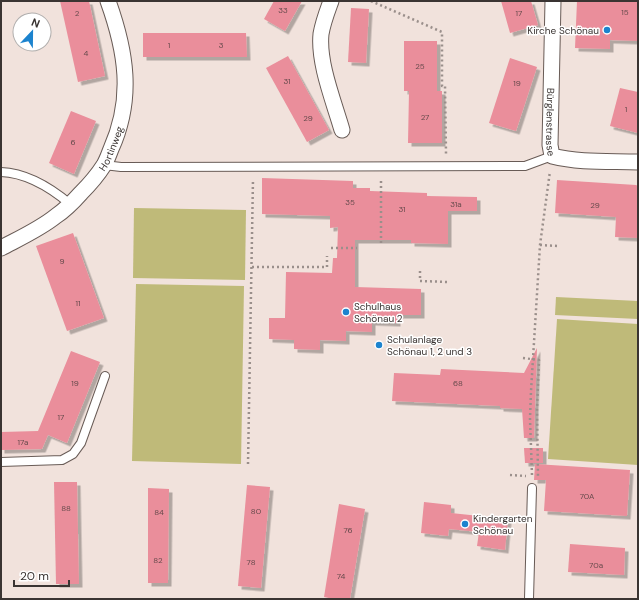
<svg xmlns="http://www.w3.org/2000/svg" width="639" height="600" font-family="'DM Sans',sans-serif">
<style>
.green{fill:#bfba79}
.building{fill:#ea8e9b;filter:url(#shadow)}
.lines{fill:none;stroke-linecap:round;stroke-linejoin:round}
.service-casing{stroke:#685b56;stroke-width:10}
.minor-casing{stroke:#685b56;stroke-width:17}
.path{stroke:#9a8f8b;stroke-width:2.5;stroke-dasharray:2 3;stroke-linecap:butt}
.service{stroke:#fff;stroke-width:8}
.minor{stroke:#fff;stroke-width:15}
.poi-dot{fill:#1c83ce;stroke:#fff;stroke-width:1.5}
.labels{text-anchor:middle;stroke-width:3;stroke-linejoin:round;paint-order:stroke}
.number-label{font-size:8px;fill:#664a4c}
.poi-label{font-size:10px;fill:#3a3432;stroke:#fff;text-anchor:start}
.street-label{font-size:10px;fill:#3a3432;stroke:#fff}
</style>
<defs>
<filter id="shadow"><feDropShadow dx="3.5" dy="3.5" stdDeviation="0" flood-color="#0004"/></filter>
</defs>
<rect width="100%" height="100%" fill="#f1e2dc"/>
<g class="green">
<path d="M 134,208 L 246,210 L 245,280 L 133,278 Z"/>
<path d="M 136,284 L 244,286 L 241,464 L 132,461 Z"/>
<path d="M 556,297 L 638,301 L 638,319 L 555,315 Z"/>
<path d="M 557,319 L 638,324 L 638,465 L 548,459 Z"/>
</g>
<g class="building">
<path d="M 60,1 L 89,1 L 105,76 L 78,82 Z"/>
<path d="M 274,1 L 302,1 L 285,31 L 264,19 Z"/>
<path d="M 501,1 L 531,1 L 538,25 L 510,33 Z"/>
<path d="M 577,1 L 638,1 L 638,41 L 610,40 L 610,49 L 575,48 Z"/>
<path d="M 351,8 L 369,9 L 366,63 L 348,62 Z"/>
<path d="M 143,33 L 246,33 L 247,57 L 143,57 Z"/>
<path d="M 404,41 L 437,41 L 437,91 L 442,91 L 442,143 L 408,143 L 409,91 L 404,91 Z"/>
<path d="M 288,56 L 329,130 L 307,142 L 266,68 Z"/>
<path d="M 510,58 L 537,67 L 516,131 L 489,123 Z"/>
<path d="M 620,88 L 638,92 L 638,133 L 610,126 Z"/>
<path d="M 71,111 L 96,121 L 74,174 L 49,163 Z"/>
<path d="M 262,178 L 353,181 L 353,188 L 370,188 L 370,191 L 427,193 L 427,196 L 477,197 L 477,211 L 448,211 L 448,244 L 411,243 L 411,240 L 355,240 L 355,287 L 421,289 L 421,315 L 397,315 L 397,323 L 372,322 L 372,332 L 346,331 L 346,341 L 320,340 L 320,350 L 294,349 L 294,340 L 269,339 L 269,318 L 285,318 L 286,272 L 332,273 L 333,258 L 337,258 L 338,227 L 330,228 L 330,216 L 262,214 Z"/>
<path d="M 557,180 L 636,185 L 638,186 L 638,238 L 615,237 L 616,217 L 555,213 Z"/>
<path d="M 73,233 L 104,318 L 67,331 L 36,246 Z"/>
<path d="M 537,348 L 534,438 L 524,438 L 522,409 L 500,408 L 500,406 L 392,401 L 394,373 L 440,375 L 441,369 L 524,373 Z"/>
<path d="M 71,351 L 100,362 L 67,443 L 48,435 L 42,449 L 1,450 L 1,432 L 38,431 Z"/>
<path d="M 524,448 L 543,448 L 543,463 L 525,463 Z"/>
<path d="M 535,464 L 630,470 L 627,516 L 544,511 L 546,480 L 534,480 Z"/>
<path d="M 54,482 L 77,482 L 79,584 L 56,584 Z"/>
<path d="M 247,485 L 270,487 L 261,588 L 238,586 Z"/>
<path d="M 148,488 L 169,489 L 168,583 L 148,583 Z"/>
<path d="M 424,502 L 451,505 L 451,513 L 508,519 L 505,550 L 477,546 L 479,532 L 449,529 L 448,536 L 421,533 Z"/>
<path d="M 339,504 L 365,509 L 350,599 L 334,599 L 324,597 Z"/>
<path d="M 570,544 L 625,548 L 624,575 L 568,572 Z"/>
</g>
<g class="lines">
<defs>
<g id="service">
<path d="M 104,165 L 121,167 L 525,166 L 552,156"/>
<path d="M 1,172 C 27,173 51,188 70,204"/>
<path d="M 1,462 L 62,460 L 73,454 L 81,443 L 105,376"/>
<path d="M 529,599 L 532,488"/>
</g>
<g id="minor">
<path d="M 331,1 C 327,12 323,22 321,34 C 318,63 334,102 342,130"/>
<path id="s1" d="M 553,1 L 550,145 L 552,156 C 580,163 609,161 638,162"/>
<path id="s2" d="M 1,248 C 20,238 40,229 56,216 C 65,210 73,202 81,193 C 89,185 97,176 104,165 C 107,160 109,154 111,149 C 134,98 126,51 108,1"/>
</g>
</defs>
<use href="#service" class="service-casing"/>
<use href="#minor" class="minor-casing"/>
<g class="path">
<path d="M 371,1 L 442,32 L 442,86 L 445,86 L 446,154"/>
<path d="M 381,243 L 381,179"/>
<path d="M 540,245 L 558,246"/>
<path d="M 331,248 L 357,248"/>
<path d="M 252,267 L 327,267 L 327,256"/>
<path d="M 420,271 L 420,281 L 448,282"/>
<path d="M 523,358 L 539,360 L 537,409 L 538,477 L 537,477"/>
<path d="M 248,464 L 253,179"/>
<path d="M 510,475 L 526,476"/>
<path d="M 532,475 L 530,419 L 531,391 L 540,245 L 550,171"/>
</g>
<use href="#service" class="service"/>
<use href="#minor" class="minor"/>
</g>
<g class="poi-dot">
<circle cx="607" cy="30" r="4"/>
<circle cx="346" cy="312" r="4"/>
<circle cx="379" cy="345" r="4"/>
<circle cx="465" cy="524" r="4"/>
</g>
<g class="labels">
<g class="number-label">
<text x="283" y="13">33</text>
<text x="625" y="15">15</text>
<text x="77" y="16">2</text>
<text x="519" y="16">17</text>
<text x="169" y="48">1</text>
<text x="221" y="48">3</text>
<text x="86" y="56">4</text>
<text x="420" y="69">25</text>
<text x="287" y="84">31</text>
<text x="517" y="86">19</text>
<text x="626" y="112">1</text>
<text x="425" y="120">27</text>
<text x="308" y="121">29</text>
<text x="73" y="145">6</text>
<text x="350" y="205">35</text>
<text x="456" y="207">31a</text>
<text x="595" y="208">29</text>
<text x="402" y="212">31</text>
<text x="62" y="264">9</text>
<text x="78" y="306">11</text>
<text x="75" y="386">19</text>
<text x="458" y="386">68</text>
<text x="61" y="420">17</text>
<text x="23" y="445">17a</text>
<text x="587" y="499">70A</text>
<text x="66" y="511">88</text>
<text x="256" y="514">80</text>
<text x="159" y="515">84</text>
<text x="348" y="533">76</text>
<text x="158" y="563">82</text>
<text x="251" y="565">78</text>
<text x="596" y="568">70a</text>
<text x="341" y="579">74</text>
</g>
<g class="poi-label">
<text x="599" y="34" text-anchor="end">Kirche Schönau</text>
<text x="354" y="310">Schulhaus<tspan x="354" dy="12">Schönau 2</tspan></text>
<text x="387" y="343">Schulanlage<tspan x="387" dy="12">Schönau 1, 2 und 3</tspan></text>
<text x="473" y="522">Kindergarten<tspan x="473" dy="12">Schönau</tspan></text>
</g>
<g class="street-label">
<text dy="4" stroke="none"><textPath href="#s1" startOffset="121">Bürglenstrasse</textPath></text>
<text dy="4" stroke="none"><textPath href="#s2" startOffset="152">Hortinweg</textPath></text>
</g>
</g>
<rect width="639" height="600" fill="none" stroke="#3a3432" stroke-width="4"/>
<g transform="translate(32 32) rotate(22)"><circle r="19" fill="#ffffff" stroke="#b0aead"/>
<path d="M0-3L7 15L0 10L-7 15Z" fill="#1c83ce"/>
<text y="-6" font-size="11" font-weight="bold" text-anchor="middle" fill="#3a3432">N</text>
</g>
<path d="M14 580v6h55v-6" fill="none" stroke="#3a3432" stroke-width="2"/>
<text x="20" y="580" font-size="12" fill="#3a3432" stroke="#ffffff" stroke-width="3" paint-order="stroke">20 m</text>
</svg>
